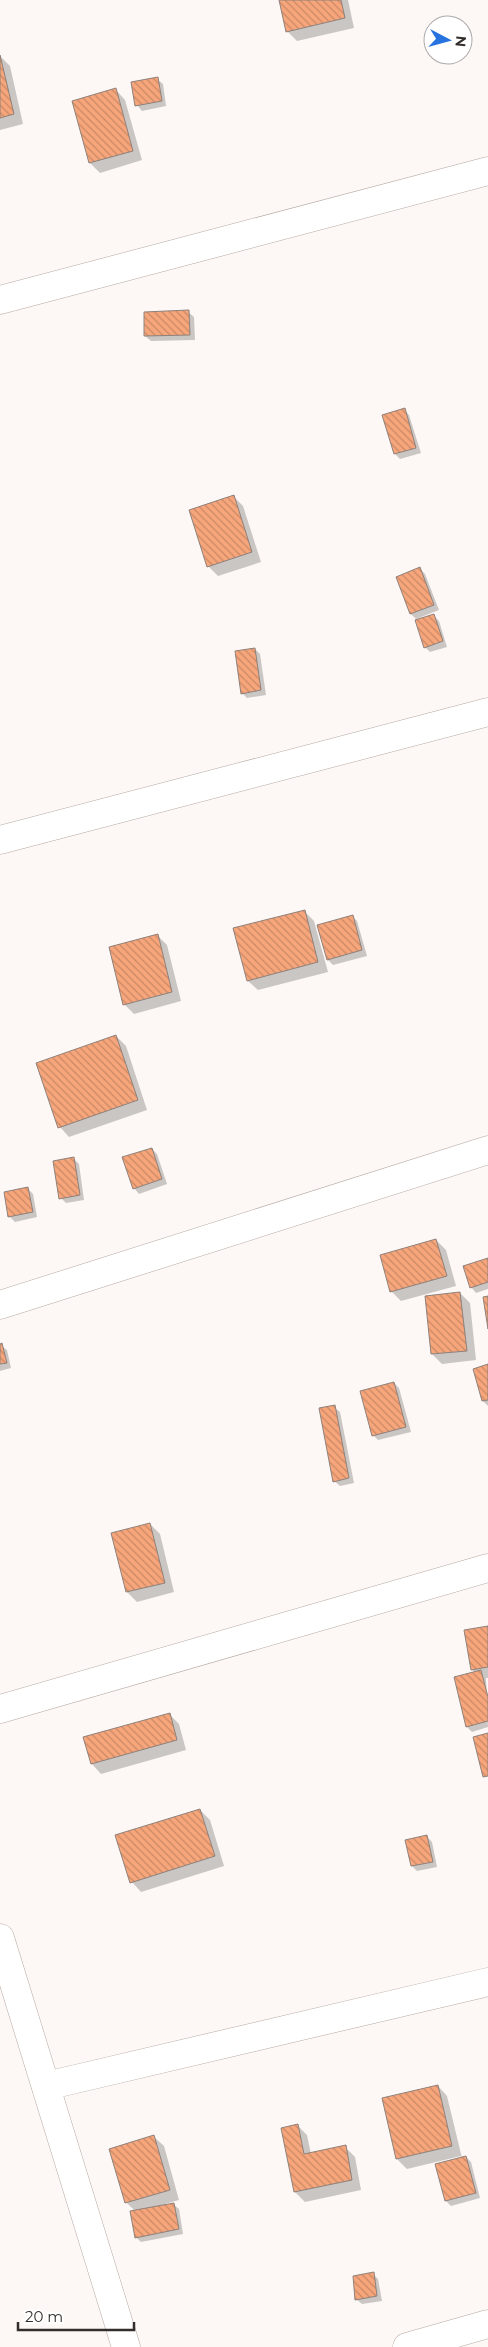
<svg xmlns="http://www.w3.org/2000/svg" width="488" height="2347" font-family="Montserrat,sans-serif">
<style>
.shadow{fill:#0003}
.building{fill:url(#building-back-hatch);stroke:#8e817b}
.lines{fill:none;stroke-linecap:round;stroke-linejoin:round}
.minor-casing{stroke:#b7aaa3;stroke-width:29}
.minor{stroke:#fff;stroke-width:28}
</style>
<defs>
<pattern id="building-back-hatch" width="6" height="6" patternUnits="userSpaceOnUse" patternTransform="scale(1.25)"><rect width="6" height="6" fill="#f7a67b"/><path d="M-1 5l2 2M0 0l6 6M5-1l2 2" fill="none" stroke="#c98865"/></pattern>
</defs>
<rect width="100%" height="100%" fill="#fdf8f5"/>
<g class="shadow">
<path d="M 280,0 L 348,0 L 354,28 L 297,41 L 287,31 Z"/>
<path d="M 0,56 L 10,66 L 23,124 L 0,130 Z"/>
<path d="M 157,79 L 163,84 L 166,106 L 142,111 L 137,105 Z"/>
<path d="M 116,90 L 125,100 L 142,160 L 100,173 L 90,163 L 73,102 Z"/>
<path d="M 188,312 L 194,317 L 195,340 L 151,341 L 145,336 Z"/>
<path d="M 404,410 L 409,415 L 421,453 L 400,459 L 395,454 L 383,416 Z"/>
<path d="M 233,496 L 243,506 L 261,562 L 218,576 L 208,566 Z"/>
<path d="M 420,569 L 425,574 L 439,610 L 416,619 L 411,614 L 397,577 Z"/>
<path d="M 434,616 L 439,621 L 447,647 L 430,652 L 425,647 Z"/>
<path d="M 255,649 L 260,654 L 266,695 L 247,698 L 242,693 Z"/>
<path d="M 304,911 L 314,921 L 328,972 L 258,990 L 248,981 Z"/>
<path d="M 352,916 L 357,921 L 367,956 L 333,965 L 328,960 L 319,925 Z"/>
<path d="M 157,935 L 167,945 L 181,1001 L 134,1014 L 124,1004 Z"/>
<path d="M 116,1036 L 126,1046 L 147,1110 L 69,1137 L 60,1127 Z"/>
<path d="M 152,1149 L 157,1154 L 167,1184 L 139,1194 L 134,1188 Z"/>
<path d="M 74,1159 L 79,1164 L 84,1200 L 66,1203 L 61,1198 Z"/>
<path d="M 28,1189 L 33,1194 L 37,1217 L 15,1222 L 9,1216 Z"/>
<path d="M 436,1240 L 446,1250 L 456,1286 L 401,1301 L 391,1291 Z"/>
<path d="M 488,1259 L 488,1289 L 476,1293 L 471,1287 Z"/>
<path d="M 460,1293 L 470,1303 L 476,1360 L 442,1364 L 432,1354 Z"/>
<path d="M 0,1345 L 7,1350 L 11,1368 L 0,1371 Z"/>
<path d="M 488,1366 L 488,1406 L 483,1401 Z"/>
<path d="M 394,1383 L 399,1388 L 411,1432 L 378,1440 L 373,1435 Z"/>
<path d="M 334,1407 L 340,1412 L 354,1483 L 340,1486 L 334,1481 Z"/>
<path d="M 150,1524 L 160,1534 L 174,1592 L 137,1602 L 127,1592 L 112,1534 Z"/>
<path d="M 488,1627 L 488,1678 L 486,1678 L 488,1727 L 472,1732 L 467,1727 L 475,1673 L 472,1669 Z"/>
<path d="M 169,1714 L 179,1724 L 186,1750 L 101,1774 L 92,1764 Z"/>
<path d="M 200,1810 L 210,1820 L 224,1866 L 141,1892 L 132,1882 Z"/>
<path d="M 427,1837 L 432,1842 L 437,1867 L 417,1871 L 412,1866 L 407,1841 Z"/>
<path d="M 438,2086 L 447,2096 L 462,2158 L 466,2157 L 471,2162 L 480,2198 L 451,2206 L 446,2201 L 461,2156 L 407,2169 L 397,2159 Z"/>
<path d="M 298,2126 L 307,2135 L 311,2154 L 345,2147 L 355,2157 L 361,2190 L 305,2202 L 295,2192 Z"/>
<path d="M 154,2137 L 164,2146 L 179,2200 L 165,2204 L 165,2206 L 173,2204 L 179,2209 L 183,2234 L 141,2242 L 136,2237 L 135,2211 L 126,2202 Z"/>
<path d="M 373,2274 L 378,2279 L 382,2301 L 362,2304 L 356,2299 Z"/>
</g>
<g class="building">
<path d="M 279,0 L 341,0 L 345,18 L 286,32 Z"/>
<path d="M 0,55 L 14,114 L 0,118 Z"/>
<path d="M 158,77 L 162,101 L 135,106 L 131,82 Z"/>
<path d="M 116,88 L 133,151 L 89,163 L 72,101 Z"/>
<path d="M 189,310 L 190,335 L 144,336 L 144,312 Z"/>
<path d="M 405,408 L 416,448 L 394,454 L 382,415 Z"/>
<path d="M 234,495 L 252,552 L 207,567 L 189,510 Z"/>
<path d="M 420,567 L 434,605 L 410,614 L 396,577 Z"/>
<path d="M 434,614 L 443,641 L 424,648 L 415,620 Z"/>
<path d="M 255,648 L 261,690 L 241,694 L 235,651 Z"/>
<path d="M 305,910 L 318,962 L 247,981 L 233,928 Z"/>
<path d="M 353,915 L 362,950 L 327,960 L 317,925 Z"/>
<path d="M 158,934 L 172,992 L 123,1005 L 109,947 Z"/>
<path d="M 116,1035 L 138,1100 L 58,1128 L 36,1063 Z"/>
<path d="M 152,1148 L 162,1179 L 133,1189 L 122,1157 Z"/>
<path d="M 74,1157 L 80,1195 L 59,1199 L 53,1161 Z"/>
<path d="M 28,1187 L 33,1212 L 8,1217 L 4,1192 Z"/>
<path d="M 436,1239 L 447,1276 L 390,1292 L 380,1255 Z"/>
<path d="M 488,1258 L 488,1282 L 470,1288 L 463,1266 Z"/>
<path d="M 460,1292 L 467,1351 L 431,1354 L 425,1296 Z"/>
<path d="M 488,1296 L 488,1329 L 483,1297 Z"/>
<path d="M 2,1343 L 7,1363 L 0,1364 L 0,1344 Z"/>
<path d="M 488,1364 L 488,1400 L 482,1401 L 473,1369 Z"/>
<path d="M 394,1382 L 406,1427 L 372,1436 L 360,1391 Z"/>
<path d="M 335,1405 L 349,1478 L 333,1482 L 319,1408 Z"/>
<path d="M 150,1523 L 165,1583 L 126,1592 L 111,1533 Z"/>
<path d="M 488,1626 L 488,1667 L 471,1670 L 464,1630 Z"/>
<path d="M 481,1670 L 488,1697 L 488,1721 L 466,1727 L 454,1677 Z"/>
<path d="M 170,1713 L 177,1740 L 91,1764 L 83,1737 Z"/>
<path d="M 488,1733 L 488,1776 L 483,1777 L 473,1737 Z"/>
<path d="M 200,1809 L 215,1856 L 130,1883 L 115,1835 Z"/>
<path d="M 427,1835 L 433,1862 L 411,1866 L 405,1840 Z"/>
<path d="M 438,2085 L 452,2146 L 396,2159 L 382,2098 Z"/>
<path d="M 298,2124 L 304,2154 L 346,2145 L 352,2180 L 294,2192 L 281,2128 Z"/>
<path d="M 154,2135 L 170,2190 L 125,2203 L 109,2149 Z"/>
<path d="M 466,2156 L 476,2193 L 445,2201 L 435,2164 Z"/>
<path d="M 174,2203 L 179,2229 L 135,2238 L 130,2211 Z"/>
<path d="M 374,2272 L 377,2296 L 355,2300 L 353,2276 Z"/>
</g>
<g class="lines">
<defs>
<g id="minor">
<path d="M 0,300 L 488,171"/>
<path d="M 0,840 L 488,712"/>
<path d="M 0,1305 L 488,1150"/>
<path d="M 0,1709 L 488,1568"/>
<path d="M 0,1938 L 126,2347"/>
<path d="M 46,2086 L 488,1982"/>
<path d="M 407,2347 L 488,2324"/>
</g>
</defs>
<use href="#minor" class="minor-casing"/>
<use href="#minor" class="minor"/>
</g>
<g transform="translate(448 40) rotate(96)"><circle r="24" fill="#ffffff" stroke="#adabaa"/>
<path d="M0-4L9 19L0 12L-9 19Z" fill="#2773df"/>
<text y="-8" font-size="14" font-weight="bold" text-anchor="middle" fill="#332e2b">N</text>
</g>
<path d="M18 2322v8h116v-8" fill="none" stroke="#332e2b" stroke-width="2.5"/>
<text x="25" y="2322" font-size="15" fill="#332e2b" stroke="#ffffff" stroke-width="4" paint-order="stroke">20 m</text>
</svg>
